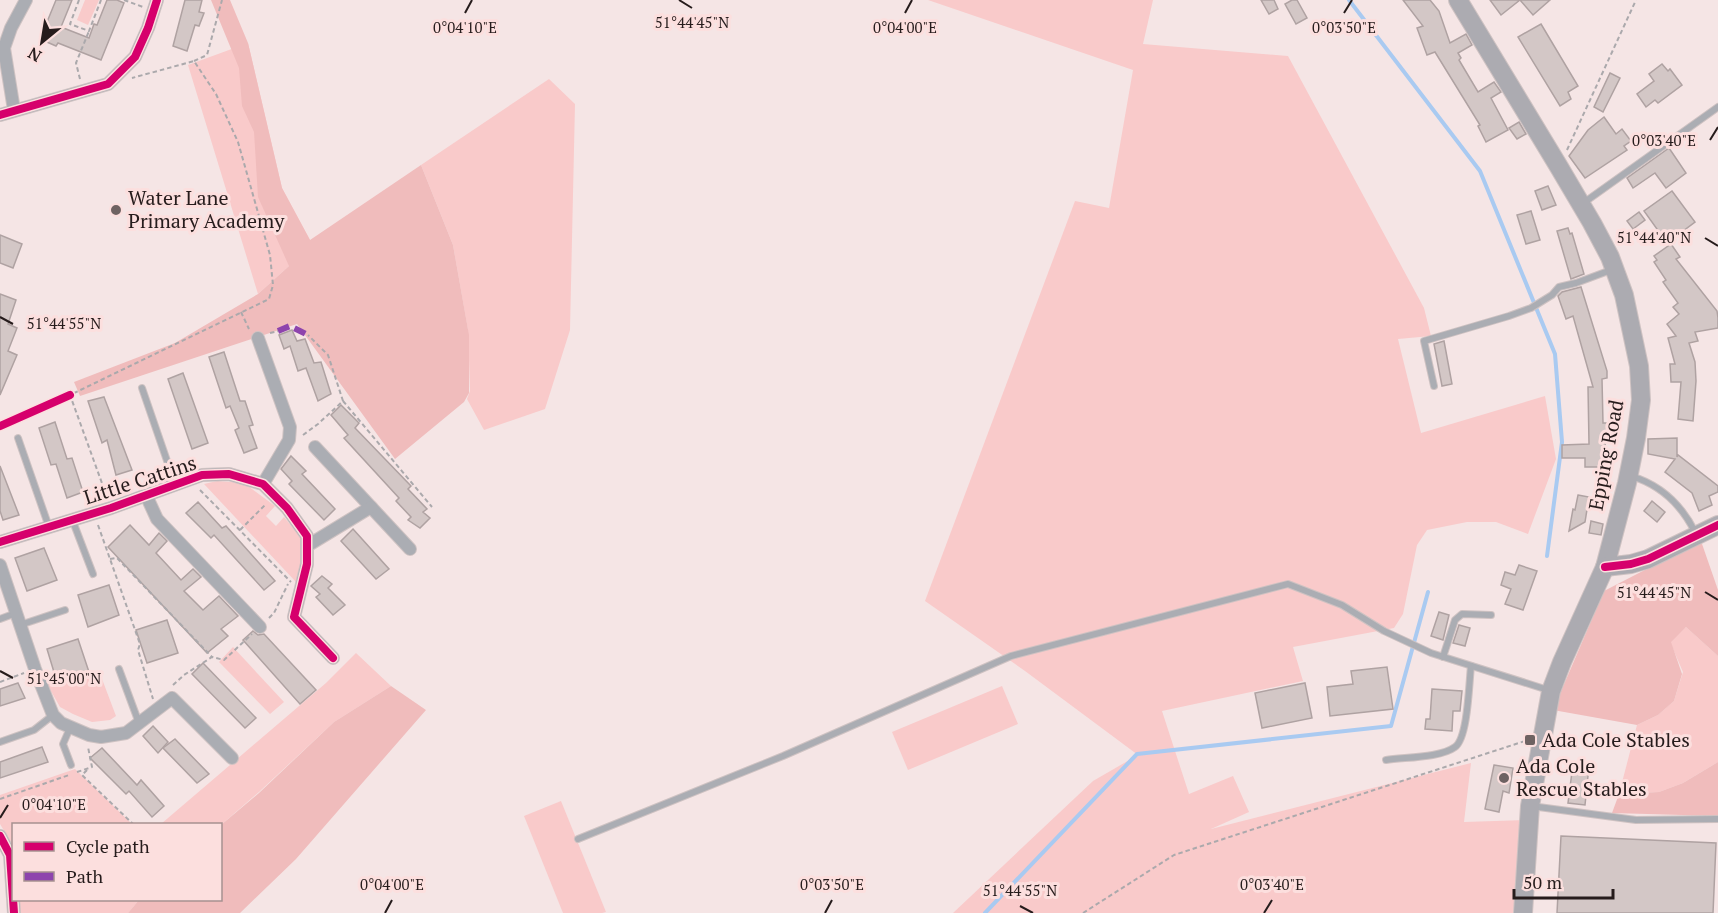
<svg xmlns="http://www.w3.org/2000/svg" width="1718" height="913" font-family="'PT Serif',serif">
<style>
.green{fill:#f9caca}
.forest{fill:#f0bcbc}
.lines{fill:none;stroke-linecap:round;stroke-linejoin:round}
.stream{stroke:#a9caf1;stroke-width:4}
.building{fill:#d3c7c6;stroke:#afa2a2;stroke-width:1.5}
.lane-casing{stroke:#cec2c2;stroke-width:8}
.street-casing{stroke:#cec2c2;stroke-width:14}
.secondary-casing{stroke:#cec2c2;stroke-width:20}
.path{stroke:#aba9ac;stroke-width:2;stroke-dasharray:4.5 3;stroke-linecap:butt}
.lane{stroke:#abadb3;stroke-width:6}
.street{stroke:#abadb3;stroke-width:12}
.secondary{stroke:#acabb1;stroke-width:18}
.quiet{stroke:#8e44ad;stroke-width:6;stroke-dasharray:12 6;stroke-linecap:butt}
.cycleway-casing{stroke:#fcdfde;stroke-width:11}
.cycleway{stroke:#d6006c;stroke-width:8}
.ticks{fill:none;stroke:#261c1c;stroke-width:2}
.poi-dot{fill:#6e6262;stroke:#fcdfde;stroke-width:2}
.labels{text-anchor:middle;stroke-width:6;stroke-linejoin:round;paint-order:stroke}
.poi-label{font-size:20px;fill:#261c1c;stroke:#fcdfde;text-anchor:start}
.street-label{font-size:20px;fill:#261c1c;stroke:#fcdfde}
.ticks-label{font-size:15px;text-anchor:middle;fill:#261c1c;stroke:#fcdfde;stroke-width:6;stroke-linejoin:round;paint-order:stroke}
</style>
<rect width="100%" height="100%" fill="#f5e5e5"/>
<g class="green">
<path d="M 85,0 L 99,0 L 88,25 L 77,20 Z"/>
<path d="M 928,0 L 1153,0 L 1143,44 L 1288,56 L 1424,308 L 1431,336 L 1398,339 L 1421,433 L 1545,396 L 1556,459 L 1528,534 L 1496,522 L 1467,522 L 1427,530 L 1417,545 L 1403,614 L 1394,628 L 1293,647 L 1303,681 L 1162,711 L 1189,794 L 1233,776 L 1249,812 L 1211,829 L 1471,763 L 1464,822 L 1529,820 L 1523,913 L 953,913 L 1093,781 L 1138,755 L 1025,671 L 925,601 L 1075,201 L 1109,208 L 1133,70 Z"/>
<path d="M 248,43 L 282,188 L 310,240 L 289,266 L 258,294 L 188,65 Z"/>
<path d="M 549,79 L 575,104 L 570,330 L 545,409 L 484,430 L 467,399 L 470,391 L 468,330 L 453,245 L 421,165 Z"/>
<path d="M 217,481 L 244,483 L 275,506 L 266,516 L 276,526 L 284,517 L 302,539 L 304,566 L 296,582 L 204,484 Z"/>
<path d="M 1686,627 L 1718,656 L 1718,762 L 1683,783 L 1659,792 L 1619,794 L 1637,725 L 1658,715 L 1674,701 L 1683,672 L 1670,642 Z"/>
<path d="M 233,647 L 284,702 L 270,714 L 219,662 Z"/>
<path d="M 356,653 L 391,686 L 334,722 L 259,792 L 221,825 L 161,824 L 326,683 Z"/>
<path d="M 99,671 L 116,716 L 110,720 L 92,722 L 73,714 L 60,707 L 47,684 L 51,682 L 53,687 Z"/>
<path d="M 1002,686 L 1018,724 L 908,770 L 892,732 Z"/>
<path d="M 75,769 L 132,824 L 14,824 L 13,854 L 9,839 L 0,824 L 0,795 Z"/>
<path d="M 561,801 L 606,912 L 602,913 L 563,913 L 524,816 Z"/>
<path d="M 18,900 L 139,900 L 128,913 L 19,913 Z"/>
</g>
<g class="forest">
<path d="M 211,0 L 230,0 L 248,43 L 282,188 L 310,240 L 421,165 L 453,245 L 469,335 L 469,393 L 464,402 L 395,459 L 297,324 L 80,396 L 74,382 L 175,343 L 258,294 L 289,266 L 258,197 L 254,132 L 242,106 L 239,68 Z"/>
<path d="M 1701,541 L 1718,590 L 1718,656 L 1686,627 L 1671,642 L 1682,674 L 1674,701 L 1658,715 L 1637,725 L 1553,710 L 1604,591 Z"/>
<path d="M 391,686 L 426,710 L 296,859 L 240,913 L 128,913 L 139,900 L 220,900 L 221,825 L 259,793 L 334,722 Z"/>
<path d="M 1718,762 L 1718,816 L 1612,813 L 1619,794 L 1659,792 L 1683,783 Z"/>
</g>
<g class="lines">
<g class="stream">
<path d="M 1349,0 L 1480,171 L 1555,354 L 1562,442 L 1547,556"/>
<path d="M 985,913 L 1137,754 L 1391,726 L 1428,592"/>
</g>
</g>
<g class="building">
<path d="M 56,0 L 72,0 L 61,27 L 89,38 L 94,24 L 97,25 L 107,0 L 117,0 L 124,3 L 101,60 L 58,43 L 56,46 L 40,39 Z"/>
<path d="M 185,0 L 202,0 L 199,12 L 204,13 L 199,26 L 195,25 L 187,51 L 173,46 Z"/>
<path d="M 1261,0 L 1274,0 L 1278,9 L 1269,14 Z"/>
<path d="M 1292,0 L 1297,0 L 1307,18 L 1296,24 L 1285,4 Z"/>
<path d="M 1403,0 L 1430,0 L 1439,11 L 1450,43 L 1466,34 L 1472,45 L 1458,53 L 1461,58 L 1459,60 L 1478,92 L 1494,82 L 1501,92 L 1491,98 L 1508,130 L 1486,142 L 1478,126 L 1480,125 L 1435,52 L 1427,55 L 1417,28 L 1423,26 Z"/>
<path d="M 1490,0 L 1550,0 L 1533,15 L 1520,0 L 1501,15 Z"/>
<path d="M 1541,24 L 1578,86 L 1568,92 L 1571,99 L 1560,106 L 1518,37 Z"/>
<path d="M 1662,64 L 1668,71 L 1670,69 L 1682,85 L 1658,103 L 1655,100 L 1646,107 L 1637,94 L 1654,81 L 1649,74 Z"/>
<path d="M 1610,73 L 1620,78 L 1603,112 L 1594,107 Z"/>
<path d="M 1604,117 L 1616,134 L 1622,129 L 1631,141 L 1624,146 L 1627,150 L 1585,178 L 1569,156 L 1588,130 Z"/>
<path d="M 1519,122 L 1526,134 L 1517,139 L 1509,128 Z"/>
<path d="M 1669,148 L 1686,173 L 1666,188 L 1655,173 L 1633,188 L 1627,178 Z"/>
<path d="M 1548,186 L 1556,205 L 1542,210 L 1535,191 Z"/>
<path d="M 1672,191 L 1695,222 L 1667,243 L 1644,211 Z"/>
<path d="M 1531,211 L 1540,240 L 1526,244 L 1517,215 Z"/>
<path d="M 1639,212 L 1645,220 L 1633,229 L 1627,221 Z"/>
<path d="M 1568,228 L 1570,234 L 1572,233 L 1584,274 L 1571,279 L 1557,231 Z"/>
<path d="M 0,235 L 22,244 L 13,268 L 0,263 Z"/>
<path d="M 1671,244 L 1680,257 L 1676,259 L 1717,311 L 1718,318 L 1718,328 L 1695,332 L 1698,341 L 1689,343 L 1695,362 L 1696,381 L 1693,421 L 1678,419 L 1681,382 L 1671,382 L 1670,364 L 1675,364 L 1668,338 L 1676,336 L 1667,324 L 1679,314 L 1673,307 L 1678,303 L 1663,282 L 1666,280 L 1654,262 L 1657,260 L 1654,256 Z"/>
<path d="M 1581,287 L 1607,371 L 1607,378 L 1602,379 L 1603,423 L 1607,423 L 1608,441 L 1605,441 L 1606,467 L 1585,467 L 1585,458 L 1562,458 L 1562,445 L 1589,444 L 1588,387 L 1593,387 L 1573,316 L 1566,319 L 1558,296 L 1562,292 Z"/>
<path d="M 0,294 L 16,300 L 8,324 L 17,328 L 8,351 L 17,355 L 0,395 Z"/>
<path d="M 292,330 L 297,341 L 305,339 L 314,363 L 321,362 L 331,394 L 318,401 L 306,368 L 298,371 L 290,346 L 284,349 L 279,335 Z"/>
<path d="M 1444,341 L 1452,384 L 1442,386 L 1434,344 Z"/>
<path d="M 224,352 L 240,401 L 245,401 L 253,425 L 249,426 L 257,448 L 244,453 L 235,430 L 239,428 L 230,406 L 226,408 L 209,357 Z"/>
<path d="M 183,373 L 208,443 L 192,449 L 168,379 Z"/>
<path d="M 104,397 L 132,470 L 116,475 L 107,440 L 102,443 L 88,401 Z"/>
<path d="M 341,405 L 359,423 L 355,428 L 411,486 L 408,489 L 427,509 L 423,512 L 430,518 L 420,528 L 408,520 L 411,517 L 396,501 L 399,498 L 344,438 L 348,435 L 331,415 Z"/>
<path d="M 55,422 L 67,459 L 72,458 L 83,492 L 67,498 L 56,464 L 51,465 L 39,428 Z"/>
<path d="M 1677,438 L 1677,457 L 1678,455 L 1718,486 L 1718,492 L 1709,496 L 1712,505 L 1699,511 L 1692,493 L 1665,472 L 1675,459 L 1648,454 L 1648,439 Z"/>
<path d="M 291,456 L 306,471 L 302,474 L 335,509 L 324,520 L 289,484 L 292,481 L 281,469 Z"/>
<path d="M 0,466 L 19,515 L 3,520 L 0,511 Z"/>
<path d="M 1578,495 L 1589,497 L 1585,522 L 1569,531 L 1573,509 L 1575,510 Z"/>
<path d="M 1652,501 L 1665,512 L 1657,522 L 1644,511 Z"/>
<path d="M 198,502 L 222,528 L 226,526 L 275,581 L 264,590 L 214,535 L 211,538 L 186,513 Z"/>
<path d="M 1591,521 L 1603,524 L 1601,535 L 1589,533 Z"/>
<path d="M 130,525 L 149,545 L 159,533 L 167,541 L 156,553 L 181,580 L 193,569 L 201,577 L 184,591 L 203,610 L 219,596 L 238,616 L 221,629 L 228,636 L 207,653 L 108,547 Z"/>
<path d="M 353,529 L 389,569 L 376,579 L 341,541 Z"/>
<path d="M 44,548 L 57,580 L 27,591 L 15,558 Z"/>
<path d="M 1519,565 L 1537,571 L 1523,610 L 1505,604 L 1511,589 L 1501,585 L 1505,572 L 1515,575 Z"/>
<path d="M 322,576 L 332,584 L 328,588 L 345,605 L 333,615 L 316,597 L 320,594 L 311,586 Z"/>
<path d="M 109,585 L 119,615 L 88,627 L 78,595 Z"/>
<path d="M 1439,612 L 1449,615 L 1443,640 L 1431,636 Z"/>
<path d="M 167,620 L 178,653 L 147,663 L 136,630 Z"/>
<path d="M 1459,625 L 1470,628 L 1465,646 L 1453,643 Z"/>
<path d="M 253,631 L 258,635 L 264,634 L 316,690 L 300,704 L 243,640 Z"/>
<path d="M 78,639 L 89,672 L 57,682 L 47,649 Z"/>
<path d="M 203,663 L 256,718 L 245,728 L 192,674 Z"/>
<path d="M 1387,667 L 1393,709 L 1330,716 L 1327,687 L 1353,684 L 1351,671 Z"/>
<path d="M 18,683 L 25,698 L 0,706 L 0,689 Z"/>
<path d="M 1305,683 L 1312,718 L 1262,728 L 1255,693 Z"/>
<path d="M 1432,689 L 1462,691 L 1460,711 L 1453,711 L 1452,731 L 1425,729 L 1426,719 L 1430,719 Z"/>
<path d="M 153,726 L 168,742 L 158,753 L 143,736 Z"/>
<path d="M 175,739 L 209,774 L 197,783 L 163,748 Z"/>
<path d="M 42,747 L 48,762 L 0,778 L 0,762 Z"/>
<path d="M 102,748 L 137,785 L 141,780 L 164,806 L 152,817 L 129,791 L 126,794 L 90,758 Z"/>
<path d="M 1573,764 L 1589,766 L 1585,805 L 1568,803 Z"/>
<path d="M 1494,765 L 1513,768 L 1509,793 L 1503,791 L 1499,812 L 1485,809 Z"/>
<path d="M 1561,836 L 1716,843 L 1713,913 L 1557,913 Z"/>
</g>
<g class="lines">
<defs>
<g id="lane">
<path d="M 1582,204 L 1718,107"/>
<path d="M 1434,386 L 1424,341 L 1509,316 L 1531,308 L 1552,295 L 1559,287 L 1576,283 L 1611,270"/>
<path d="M 142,388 L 175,484"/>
<path d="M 18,438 L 49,527"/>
<path d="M 1631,476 C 1661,485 1681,504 1695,532"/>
<path d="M 72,519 L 93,574"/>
<path d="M 0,619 L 16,613"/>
<path d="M 20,625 L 65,610"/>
<path d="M 1443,657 L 1455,620 L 1462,614 L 1491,615"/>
<path d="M 119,669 L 139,723"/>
<path d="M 70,728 L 63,744 L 71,765"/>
<path d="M 0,742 L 34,730 L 53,715"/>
<path d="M 1386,760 C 1405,757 1440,758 1455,747 C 1468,738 1469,683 1471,666"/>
<path d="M 1531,806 L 1636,820 L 1718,819"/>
<path d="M 578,839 L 783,756 L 1011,656 L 1288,584 L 1342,605 L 1384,631 L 1431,653 L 1548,690"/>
</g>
<g id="street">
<path d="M 14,110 L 4,48 L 11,28 L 26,0"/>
<path d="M 0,115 L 108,84 L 135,57 L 148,28 L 157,0"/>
<path d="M 258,338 L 290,427 L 289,440 L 263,484"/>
<path d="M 315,447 L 410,549"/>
<path d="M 146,495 L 157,519 L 260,627"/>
<path d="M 0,542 L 111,508 L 202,475 L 229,474 L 263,484 L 287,508 L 307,536 L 307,564 L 294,617 L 333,658"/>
<path d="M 307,546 L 371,507"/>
<path d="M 0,565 L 35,669 L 53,715 L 61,723 L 89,735 L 101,737 L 126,733 L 172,698 L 232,758"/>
<path d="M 0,836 L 10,855 L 14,913"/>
</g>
<g id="secondary">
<path d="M 1458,0 L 1559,167 L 1592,223 L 1610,257 L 1624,295 L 1639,366 L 1641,400 L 1636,438 L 1627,483 L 1605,567 L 1562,662 L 1551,691 L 1530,806 L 1523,913"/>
<path d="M 1605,567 L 1631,564 L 1648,559 L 1718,525"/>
</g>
</defs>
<use href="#lane" class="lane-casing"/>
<use href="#street" class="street-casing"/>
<use href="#secondary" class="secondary-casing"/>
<g class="path">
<path d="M 79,0 L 70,24 L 89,31 L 101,0"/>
<path d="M 124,0 L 143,7"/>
<path d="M 194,61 L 207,55 L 222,0"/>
<path d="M 80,79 L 76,63 L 89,31"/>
<path d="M 1567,150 L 1636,0"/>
<path d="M 241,312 L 249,329"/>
<path d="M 270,333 L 278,331"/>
<path d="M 343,401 L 432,507"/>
<path d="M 303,435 L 318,424 L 343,401 L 328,355 L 308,335"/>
<path d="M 200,490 L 291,582"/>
<path d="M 107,497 L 70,395 L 269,299 L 273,285 L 270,255 L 238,142 L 216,94 L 194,61 L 132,78"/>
<path d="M 98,525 L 140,644 L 138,650 L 153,699"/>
<path d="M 240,530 L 266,504"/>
<path d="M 110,559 L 117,558 L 212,657"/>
<path d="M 269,618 L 274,613 L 288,584"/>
<path d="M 0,682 L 24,673"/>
<path d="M 173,685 L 184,675 L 212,657 L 224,660 L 252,634"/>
<path d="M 87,770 L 82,775 L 133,824"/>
<path d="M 77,772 L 92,767 L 88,747"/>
<path d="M 0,799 L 69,775"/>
<path d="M 1083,913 L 1174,855 L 1525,741"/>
</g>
<use href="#lane" class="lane"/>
<use href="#street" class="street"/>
<use href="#secondary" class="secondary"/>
<path class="quiet" d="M 278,331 L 290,326 L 308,335"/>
<defs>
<g id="cycleway">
<path d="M 0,115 L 108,84 L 135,57 L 148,28 L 157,0"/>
<path d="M 0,426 L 70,395"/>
<path d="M 0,542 L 111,508 L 202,475 L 229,474 L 263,484 L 287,508 L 307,536 L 307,564 L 294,617 L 333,658"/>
<path d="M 1605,567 L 1631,564 L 1648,559 L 1718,525"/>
<path d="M 0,836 L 10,855 L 14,913"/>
</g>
</defs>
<use href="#cycleway" class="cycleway-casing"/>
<use href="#cycleway" class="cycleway"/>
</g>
<path class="ticks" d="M 679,0 L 692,8M 465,13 L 472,0M 905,13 L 912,0M 1344,13 L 1352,0M 1710,140 L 1718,127M 1705,238 L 1718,246M 0,317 L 13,324M 1705,592 L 1718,600M 0,671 L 13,678M 0,818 L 8,805M 1020,906 L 1033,913M 385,913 L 392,900M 825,913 L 832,900M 1264,913 L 1272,900"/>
<g class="poi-dot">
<circle cx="116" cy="210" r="6"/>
<rect x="1524" y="734" width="12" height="12" rx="3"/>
<circle cx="1504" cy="778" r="6"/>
</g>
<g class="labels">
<g class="poi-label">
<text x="128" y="205">Water Lane<tspan x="128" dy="23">Primary Academy</tspan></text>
<text x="1542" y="747">Ada Cole Stables</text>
<text x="1516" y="773">Ada Cole<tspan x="1516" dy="23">Rescue Stables</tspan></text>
</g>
<g class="street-label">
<text transform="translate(1606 455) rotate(-79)" y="7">Epping Road</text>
<text transform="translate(140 480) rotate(-18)" y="7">Little Cattins</text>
</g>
</g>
<g class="ticks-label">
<text x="692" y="28">51°44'45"N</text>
<text x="465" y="33">0°04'10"E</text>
<text x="1344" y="33">0°03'50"E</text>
<text x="905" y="33">0°04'00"E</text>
<text x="1664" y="146">0°03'40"E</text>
<text x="1654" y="243">51°44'40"N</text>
<text x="64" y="329">51°44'55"N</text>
<text x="1654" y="598">51°44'45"N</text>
<text x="64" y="684">51°45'00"N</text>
<text x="54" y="810">0°04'10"E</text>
<text x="392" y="890">0°04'00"E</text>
<text x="832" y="890">0°03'50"E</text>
<text x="1272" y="890">0°03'40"E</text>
<text x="1020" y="896">51°44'55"N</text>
</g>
<rect x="12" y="823" width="210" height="78" fill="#fcdfde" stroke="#a69190" stroke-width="1.5"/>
<rect x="24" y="842" width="30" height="9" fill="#d6006c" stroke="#a69190" stroke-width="1.5"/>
<text x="66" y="853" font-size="18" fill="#261c1c">Cycle path</text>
<rect x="24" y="872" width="30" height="9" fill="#8e44ad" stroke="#a69190" stroke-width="1.5"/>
<text x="66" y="883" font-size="18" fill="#261c1c">Path</text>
<g transform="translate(42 42) rotate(210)" stroke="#fcdfde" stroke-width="4.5" paint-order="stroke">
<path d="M0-4.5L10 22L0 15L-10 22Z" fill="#261c1c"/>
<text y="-9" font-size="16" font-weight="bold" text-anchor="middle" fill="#261c1c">N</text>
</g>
<path d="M1514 889v9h99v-9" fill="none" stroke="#261c1c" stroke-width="3"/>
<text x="1523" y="889" font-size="18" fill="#261c1c" stroke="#fcdfde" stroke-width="4.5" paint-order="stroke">50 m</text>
</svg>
